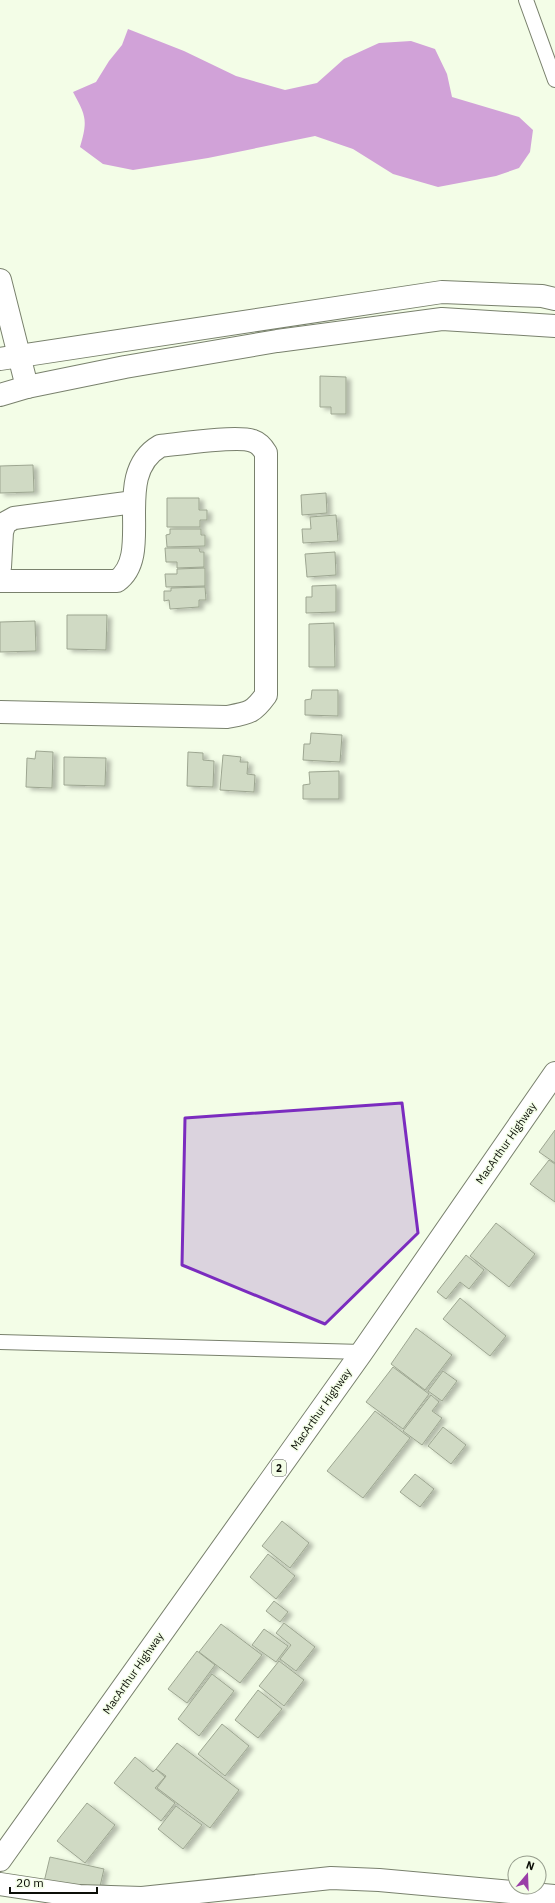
<svg xmlns="http://www.w3.org/2000/svg" width="555" height="1903" font-family="'IBM Plex Sans',sans-serif">
<style>
.water{fill:#d1a2d8}
.building{fill:#d0dac4;stroke:#9da691;filter:url(#shadow)}
.lines{fill:none;stroke-linecap:round;stroke-linejoin:round}
.service-casing{stroke:#79816d;stroke-width:16}
.minor-casing{stroke:#79816d;stroke-width:24}
.trunk-casing{stroke:#79816d;stroke-width:24}
.service{stroke:#fff;stroke-width:14}
.minor{stroke:#fff;stroke-width:22}
.trunk{stroke:#fff;stroke-width:22}
.marked{fill:#7b2cbf;fill-opacity:0.2;stroke:#7b2cbf;stroke-width:3;stroke-linejoin:round}
.labels{text-anchor:middle;stroke-width:3;stroke-linejoin:round;paint-order:stroke}
.shield{fill:#f3fde7;stroke:#51564a;stroke-width:1}
.shield-label{font-size:10px;font-weight:bold;fill:#0b0e07}
.street-label{font-size:11px;fill:#0b0e07;stroke:#f3fde7}
</style>
<defs>
<filter id="shadow"><feDropShadow dx="4.5" dy="2.5" stdDeviation="2" flood-color="#0004"/></filter>
</defs>
<rect width="100%" height="100%" fill="#f3fde7"/>
<path class="water" d="M 128,29 L 184,51 L 236,76 L 285,90 L 317,83 L 344,59 L 379,43 L 411,41 L 435,49 L 447,74 L 452,97 L 519,117 L 533,130 L 530,152 L 519,168 L 496,176 L 438,187 L 393,174 L 353,149 L 315,136 L 208,158 L 133,170 L 103,164 L 80,147 C 88,120 86,116 73,92 L 96,82 L 109,61 L 122,45 Z"/>
<g class="building">
<path d="M 320,376 L 346,377 L 346,414 L 331,414 L 331,407 L 320,407 Z"/>
<path d="M 33,465 L 34,492 L 0,493 L 0,466 Z"/>
<path d="M 326,493 L 327,513 L 302,515 L 301,495 Z"/>
<path d="M 167,498 L 199,498 L 199,510 L 207,510 L 207,520 L 200,520 L 200,527 L 167,527 Z"/>
<path d="M 336,515 L 338,541 L 303,543 L 302,529 L 311,529 L 310,517 Z"/>
<path d="M 170,529 L 201,529 L 201,535 L 205,535 L 205,546 L 167,547 L 166,535 L 170,534 Z"/>
<path d="M 165,548 L 199,548 L 200,552 L 204,552 L 204,567 L 177,568 L 177,562 L 166,562 Z"/>
<path d="M 335,552 L 336,575 L 307,577 L 305,554 Z"/>
<path d="M 205,568 L 205,586 L 166,587 L 165,574 L 177,574 L 177,569 Z"/>
<path d="M 336,585 L 336,612 L 306,613 L 306,597 L 312,597 L 312,586 Z"/>
<path d="M 205,587 L 206,600 L 199,600 L 199,607 L 170,609 L 169,600 L 164,601 L 164,591 L 171,591 L 171,588 Z"/>
<path d="M 67,615 L 107,615 L 106,650 L 67,649 Z"/>
<path d="M 35,621 L 36,651 L 0,652 L 0,622 Z"/>
<path d="M 334,623 L 335,667 L 309,667 L 309,624 Z"/>
<path d="M 312,690 L 338,690 L 338,716 L 305,715 L 305,700 L 311,699 Z"/>
<path d="M 311,733 L 342,735 L 340,762 L 303,760 L 304,744 L 310,744 Z"/>
<path d="M 36,751 L 53,752 L 52,788 L 26,787 L 27,758 L 35,759 Z"/>
<path d="M 188,752 L 203,753 L 203,760 L 214,761 L 213,787 L 187,786 Z"/>
<path d="M 223,755 L 241,757 L 240,762 L 248,762 L 247,774 L 255,775 L 254,792 L 220,790 Z"/>
<path d="M 64,757 L 106,758 L 105,786 L 64,785 Z"/>
<path d="M 339,771 L 339,799 L 303,799 L 303,785 L 310,784 L 309,772 Z"/>
<path d="M 555,1130 L 555,1163 L 539,1152 Z"/>
<path d="M 549,1160 L 555,1164 L 555,1202 L 530,1184 Z"/>
<path d="M 496,1223 L 535,1254 L 509,1287 L 470,1256 Z"/>
<path d="M 466,1255 L 484,1270 L 469,1289 L 460,1282 L 446,1299 L 437,1292 Z"/>
<path d="M 460,1298 L 506,1336 L 490,1356 L 443,1319 Z"/>
<path d="M 416,1328 L 452,1355 L 425,1390 L 391,1364 Z"/>
<path d="M 393,1367 L 429,1394 L 403,1429 L 366,1402 Z"/>
<path d="M 443,1371 L 457,1381 L 442,1401 L 428,1391 Z"/>
<path d="M 431,1395 L 439,1402 L 432,1411 L 442,1418 L 422,1445 L 403,1431 Z"/>
<path d="M 375,1411 L 410,1438 L 363,1498 L 327,1471 Z"/>
<path d="M 443,1427 L 466,1445 L 451,1464 L 428,1446 Z"/>
<path d="M 415,1474 L 434,1489 L 420,1507 L 400,1492 Z"/>
<path d="M 282,1521 L 309,1543 L 290,1568 L 262,1546 Z"/>
<path d="M 268,1554 L 295,1576 L 276,1599 L 250,1577 Z"/>
<path d="M 274,1601 L 288,1612 L 280,1622 L 266,1611 Z"/>
<path d="M 284,1623 L 315,1647 L 296,1671 L 280,1659 L 291,1645 L 276,1633 Z"/>
<path d="M 221,1624 L 262,1655 L 240,1683 L 199,1652 Z"/>
<path d="M 264,1629 L 288,1646 L 276,1662 L 252,1645 Z"/>
<path d="M 197,1651 L 215,1665 L 187,1703 L 168,1689 Z"/>
<path d="M 279,1661 L 304,1680 L 284,1706 L 259,1686 Z"/>
<path d="M 212,1674 L 234,1691 L 199,1736 L 178,1719 Z"/>
<path d="M 258,1690 L 282,1709 L 258,1738 L 235,1720 Z"/>
<path d="M 222,1724 L 249,1746 L 225,1776 L 198,1754 Z"/>
<path d="M 177,1743 L 239,1790 L 210,1828 L 157,1788 L 166,1776 L 156,1769 Z"/>
<path d="M 135,1757 L 153,1772 L 156,1769 L 165,1777 L 155,1788 L 175,1803 L 161,1821 L 114,1783 Z"/>
<path d="M 87,1803 L 115,1825 L 85,1863 L 57,1841 Z"/>
<path d="M 176,1806 L 202,1825 L 183,1849 L 158,1829 Z"/>
<path d="M 50,1857 L 104,1869 L 98,1895 L 44,1882 Z"/>
</g>
<g class="lines">
<defs>
<g id="service">
<path d="M 526,0 L 555,80"/>
<path d="M 0,1342 L 362,1352"/>
</g>
<g id="minor">
<path d="M 0,280 L 27,387"/>
<path d="M 0,359 L 442,292 L 542,296 L 555,299"/>
<path d="M 0,395 L 27,387 L 125,367 L 277,341 L 442,319 L 555,326"/>
<path d="M 0,567 L 2,532 L 5,523 L 14,518 L 134,502"/>
<path d="M 0,581 L 117,581 C 155,554 110,475 160,446 C 179,444 238,435 253,441 C 259,443 263,448 266,453 L 266,695 C 253,713 249,713 227,717 L 0,712"/>
<path d="M 0,1884 L 79,1896 L 142,1898 L 331,1878 L 379,1880 L 555,1896"/>
</g>
<path id="trunk" d="M 0,1860 L 362,1352 L 555,1073"/>
</defs>
<use href="#service" class="service-casing"/>
<use href="#minor" class="minor-casing"/>
<use href="#trunk" class="trunk-casing"/>
<use href="#service" class="service"/>
<use href="#minor" class="minor"/>
<use href="#trunk" class="trunk"/>
</g>
<path class="marked" d="M 402,1103 L 418,1233 L 325,1324 L 182,1265 L 185,1118 Z"/>
<g class="labels">
<rect class="shield" x="272" y="1460" width="14" height="16" rx="3"/>
<g class="shield-label">
<text x="279" y="1472">2</text>
</g>
<g class="street-label">
<text transform="translate(506 1143) rotate(-55)" y="4">MacArthur Highway</text>
<text transform="translate(321 1409) rotate(-55)" y="4">MacArthur Highway</text>
<text transform="translate(133 1673) rotate(-55)" y="4">MacArthur Highway</text>
</g>
</g>
<g transform="translate(527 1875) rotate(19)"><circle r="19" fill="#f3fde7" stroke="#969d8d"/>
<path d="M0-3L7 15L0 10L-7 15Z" fill="#9a3ea8"/>
<text y="-6" font-size="11" font-weight="bold" text-anchor="middle" fill="#0b0e07">N</text>
</g>
<path d="M10 1887v6h87v-6" fill="none" stroke="#0b0e07" stroke-width="2"/>
<text x="16" y="1887" font-size="12" fill="#0b0e07" stroke="#f3fde7" stroke-width="3" paint-order="stroke">20 m</text>
</svg>
